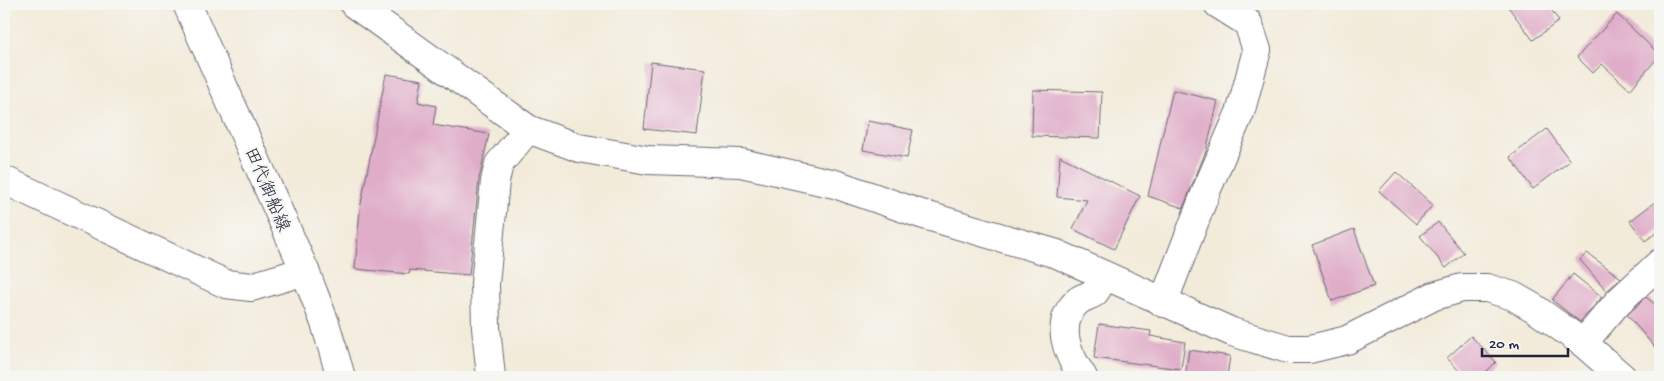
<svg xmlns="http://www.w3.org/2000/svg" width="1664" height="381" font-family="'Gochi Hand','Klee One',sans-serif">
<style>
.building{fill:#e0adc9}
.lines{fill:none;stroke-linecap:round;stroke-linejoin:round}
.minor-casing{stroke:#6b6873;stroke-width:30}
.major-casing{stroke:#6b6873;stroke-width:30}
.minor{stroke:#fff;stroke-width:28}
.major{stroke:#fff;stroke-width:28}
.labels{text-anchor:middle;stroke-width:4.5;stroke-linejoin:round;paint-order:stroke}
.street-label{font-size:18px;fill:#22223b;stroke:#f6f6f2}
</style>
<rect width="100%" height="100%" fill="#f6f6f2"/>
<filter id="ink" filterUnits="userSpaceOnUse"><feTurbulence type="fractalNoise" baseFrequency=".02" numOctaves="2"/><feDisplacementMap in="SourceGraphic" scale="10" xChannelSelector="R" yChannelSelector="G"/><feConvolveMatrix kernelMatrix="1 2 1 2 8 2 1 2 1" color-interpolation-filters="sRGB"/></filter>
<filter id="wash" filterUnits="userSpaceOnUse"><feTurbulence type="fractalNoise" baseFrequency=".0096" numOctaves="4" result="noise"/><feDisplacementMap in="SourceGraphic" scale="20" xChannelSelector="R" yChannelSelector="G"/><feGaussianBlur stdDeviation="1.12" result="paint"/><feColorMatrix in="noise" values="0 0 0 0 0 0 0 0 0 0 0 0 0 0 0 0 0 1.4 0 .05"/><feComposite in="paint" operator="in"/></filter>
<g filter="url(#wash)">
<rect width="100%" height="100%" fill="#f3ebda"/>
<g id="blocks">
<g class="building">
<path d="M 1506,4 L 1547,4 L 1559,21 L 1533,40 Z"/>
<path d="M 1617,14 L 1660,55 L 1630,90 L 1602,64 L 1593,73 L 1577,57 Z"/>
<path d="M 651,62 L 705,69 L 697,135 L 644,129 Z"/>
<path d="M 386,74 L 422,80 L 418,102 L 436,106 L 433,125 L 489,134 L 479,179 L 469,275 L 410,270 L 409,274 L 355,269 L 360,209 Z"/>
<path d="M 1033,90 L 1102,92 L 1100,138 L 1032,136 Z"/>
<path d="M 1173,90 L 1218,101 L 1206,151 L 1183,208 L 1148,196 Z"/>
<path d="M 868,121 L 913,130 L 907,158 L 863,150 Z"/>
<path d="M 1547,129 L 1570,161 L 1533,189 L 1510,157 Z"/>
<path d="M 1060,156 L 1140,196 L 1114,249 L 1073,229 L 1087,200 L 1057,197 Z"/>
<path d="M 1396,172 L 1433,205 L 1416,224 L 1379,191 Z"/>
<path d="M 1660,198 L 1660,230 L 1645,241 L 1630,221 Z"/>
<path d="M 1438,222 L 1464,253 L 1446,268 L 1420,236 Z"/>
<path d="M 1354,229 L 1374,286 L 1332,301 L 1312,245 Z"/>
<path d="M 1587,253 L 1621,278 L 1607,291 L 1580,260 Z"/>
<path d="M 1573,274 L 1602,297 L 1580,322 L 1552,300 Z"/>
<path d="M 1646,297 L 1660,308 L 1660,353 L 1627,315 Z"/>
<path d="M 1099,324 L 1151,331 L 1150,336 L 1185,342 L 1181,369 L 1094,358 Z"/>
<path d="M 1471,336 L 1496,362 L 1481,377 L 1465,377 L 1447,358 Z"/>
<path d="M 1189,350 L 1230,356 L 1227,377 L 1185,377 Z"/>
</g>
</g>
</g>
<g filter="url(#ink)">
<use href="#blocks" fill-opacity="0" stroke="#6b6873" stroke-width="1"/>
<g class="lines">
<defs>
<g id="minor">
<path d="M 354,4 L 528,129 L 579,148 L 648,160 L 741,163 L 835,184 L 921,214 L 1057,254 L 1232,332 L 1288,349 L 1310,349 L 1347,340 L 1434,296 L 1462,288 L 1487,288 L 1513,296 L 1534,308 L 1583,343 L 1622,377"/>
<path d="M 4,180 L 226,284 L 251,287 L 305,271"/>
<path d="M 1163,303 L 1207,189 L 1241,110 L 1257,50 L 1248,23 L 1218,4"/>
<path d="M 1583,343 L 1618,302 L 1660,263"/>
<path d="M 491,377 L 486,328 L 485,284 L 495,181 L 499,164 L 528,129"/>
<path d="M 1083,377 C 1067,354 1053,322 1079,300 C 1084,297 1089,296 1094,293 C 1098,289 1101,281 1104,276"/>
</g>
<path id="major" d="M 187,4 L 305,271 L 325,323 L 341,377"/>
</defs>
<use href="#minor" class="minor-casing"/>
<use href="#major" class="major-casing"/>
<use href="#minor" class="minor"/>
<use href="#major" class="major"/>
</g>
</g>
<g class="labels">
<g class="street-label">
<text transform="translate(268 189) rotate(67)" y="6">田代御船線</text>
</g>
</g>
<rect width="1664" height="381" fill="none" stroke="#f6f6f2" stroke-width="20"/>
<path d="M1482 348v8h86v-8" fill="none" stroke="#22223b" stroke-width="2.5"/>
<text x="1489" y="348" font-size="15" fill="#22223b" stroke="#f6f6f2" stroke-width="4" paint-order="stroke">20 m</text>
</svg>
